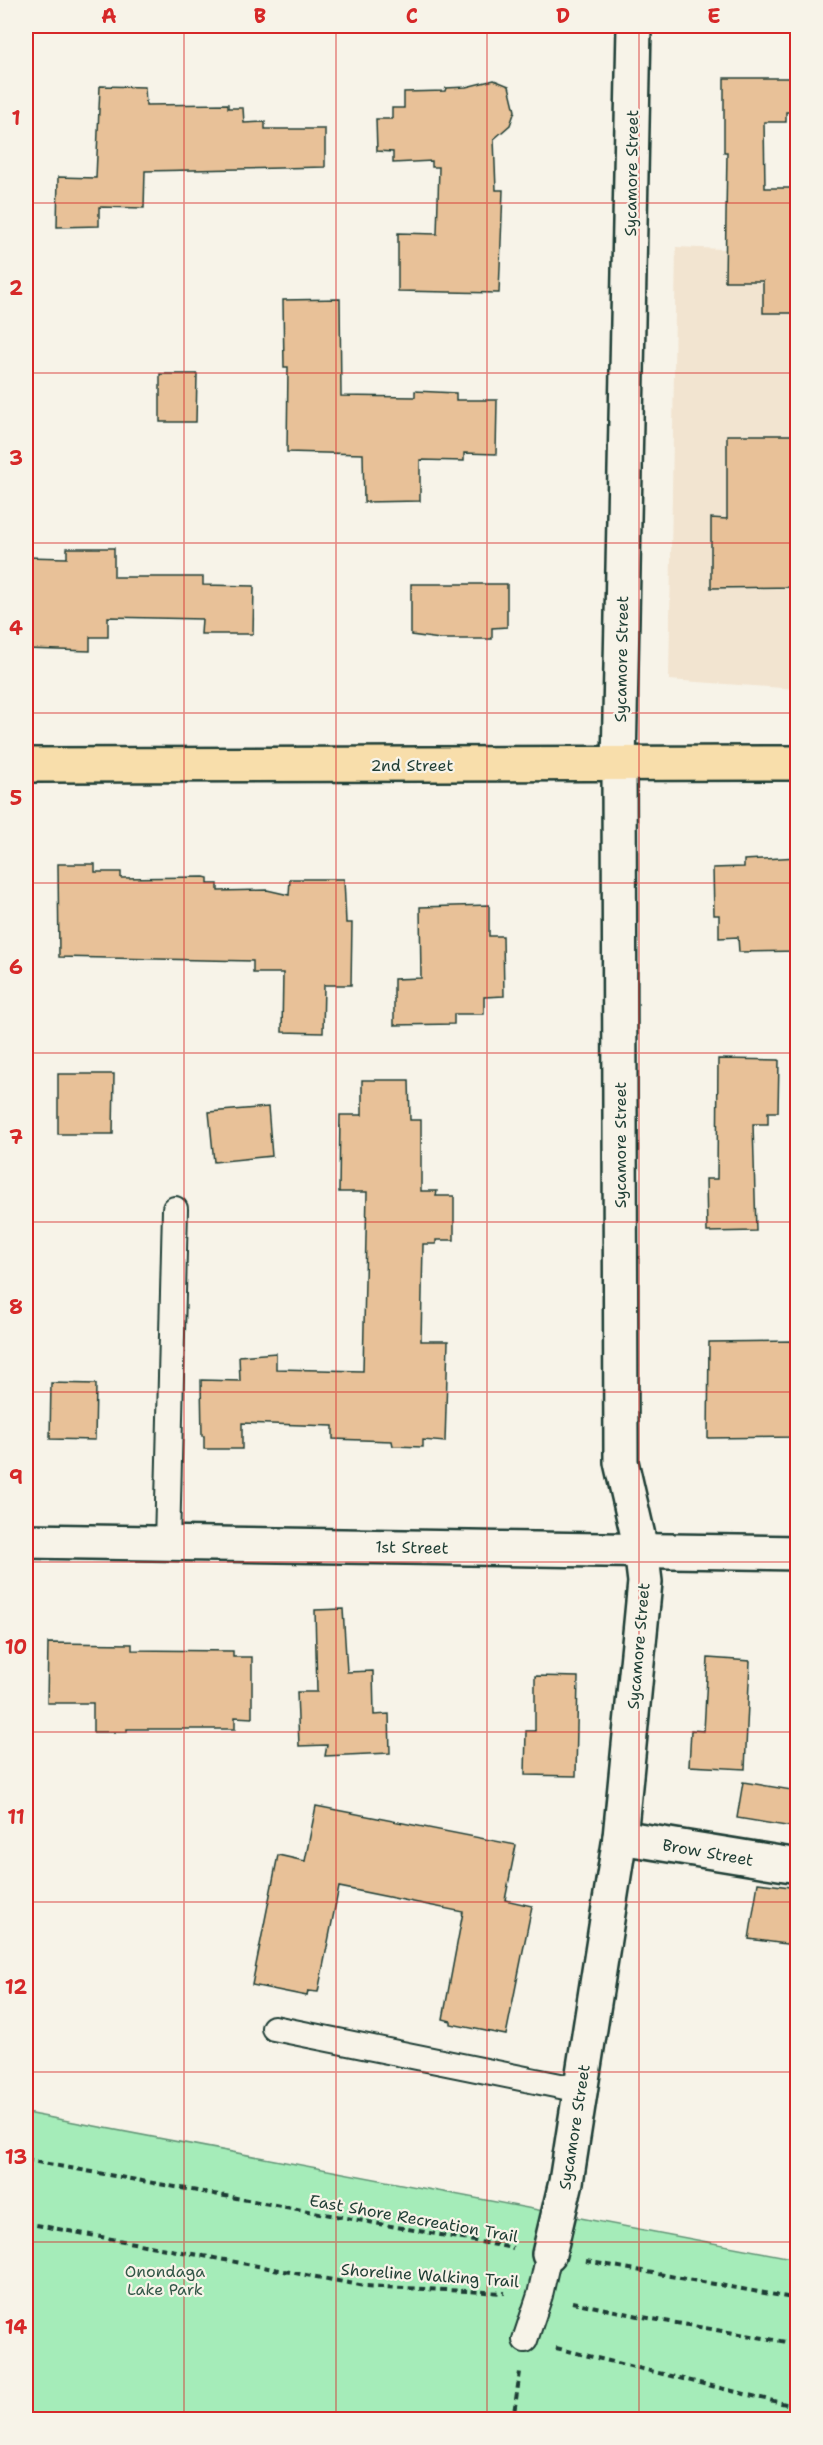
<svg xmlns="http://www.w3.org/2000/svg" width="823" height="2445" font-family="'Shantell Sans',sans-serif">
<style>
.built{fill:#f2e4d0}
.green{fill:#a5ecb9;stroke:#629476;stroke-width:1.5}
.building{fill:#e8c198;stroke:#1f3d34;stroke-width:1.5}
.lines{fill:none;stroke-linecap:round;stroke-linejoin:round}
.service-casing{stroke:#1f3d34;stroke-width:28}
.minor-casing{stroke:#1f3d34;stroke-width:38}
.primary-casing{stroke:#1f3d34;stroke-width:38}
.path{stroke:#1f3d34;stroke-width:4;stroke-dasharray:6 4.5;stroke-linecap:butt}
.service{stroke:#f7f3e8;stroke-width:24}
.minor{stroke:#f7f3e8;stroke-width:33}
.primary{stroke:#f8deab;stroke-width:33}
.grid{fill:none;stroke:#d62828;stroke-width:1.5;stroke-opacity:0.55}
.labels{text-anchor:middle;stroke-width:4.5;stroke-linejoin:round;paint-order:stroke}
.street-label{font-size:16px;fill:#1f3d34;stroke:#f7f3e8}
.park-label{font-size:16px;fill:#335748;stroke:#f7f3e8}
.neatline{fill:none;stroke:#d62828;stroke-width:2}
.grid-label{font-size:20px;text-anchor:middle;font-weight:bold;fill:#d62828}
</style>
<rect width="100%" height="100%" fill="#f7f3e8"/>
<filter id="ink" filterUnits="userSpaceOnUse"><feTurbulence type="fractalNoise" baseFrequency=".0167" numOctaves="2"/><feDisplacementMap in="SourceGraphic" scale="12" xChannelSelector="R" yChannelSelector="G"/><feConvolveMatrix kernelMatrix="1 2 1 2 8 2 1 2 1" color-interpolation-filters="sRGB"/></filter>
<g filter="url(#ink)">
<path class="built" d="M 676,247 L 797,252 L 797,689 L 669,680 Z"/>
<path class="green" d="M 26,2113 L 797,2259 L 797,2419 L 26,2419 Z"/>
<g class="building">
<path d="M 724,78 L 798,78 L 798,112 L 786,112 L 786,122 L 764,122 L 765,188 L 798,188 L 798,313 L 763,313 L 763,281 L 725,281 L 727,152 L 724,152 Z"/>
<path d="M 494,80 L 509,86 L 515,111 L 510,125 L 494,139 L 496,190 L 503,190 L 499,293 L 398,291 L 398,233 L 437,234 L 439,167 L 432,167 L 432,161 L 393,163 L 393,152 L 377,151 L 376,119 L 392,119 L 392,108 L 404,108 L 404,92 L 445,91 L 446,88 L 466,87 Z"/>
<path d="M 100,86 L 145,87 L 146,105 L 228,104 L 228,108 L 243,108 L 244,123 L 265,122 L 265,129 L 325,129 L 325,167 L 145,171 L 144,208 L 99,207 L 99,226 L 57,227 L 58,177 L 96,178 Z"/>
<path d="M 340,299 L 341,396 L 415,397 L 415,391 L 456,393 L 456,400 L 497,400 L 496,454 L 464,453 L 464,461 L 420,460 L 420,501 L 364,502 L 363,454 L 287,452 L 288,367 L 284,367 L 283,300 Z"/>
<path d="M 160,374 L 197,374 L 196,422 L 160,422 Z"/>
<path d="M 727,435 L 797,435 L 798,587 L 711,588 L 711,518 L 727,519 Z"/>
<path d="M 67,548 L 114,548 L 114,577 L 203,577 L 203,585 L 254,586 L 253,634 L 201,634 L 202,619 L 108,617 L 108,637 L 90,637 L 90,651 L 26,649 L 26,557 L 67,558 Z"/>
<path d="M 411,584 L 507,584 L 507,627 L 492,628 L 492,639 L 440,639 L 411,635 Z"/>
<path d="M 798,857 L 798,951 L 739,952 L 738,937 L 719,938 L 719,915 L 714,915 L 713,868 L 744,867 L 744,860 Z"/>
<path d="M 58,864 L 95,864 L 95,872 L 121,872 L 121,878 L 204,877 L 208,878 L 208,884 L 218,884 L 218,891 L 267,890 L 289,895 L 290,879 L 344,879 L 346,923 L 352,923 L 351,985 L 324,985 L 323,1033 L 282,1032 L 283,973 L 253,973 L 253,961 L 59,957 Z"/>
<path d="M 489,905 L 489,936 L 503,936 L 504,996 L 484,997 L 484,1014 L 454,1014 L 454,1024 L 394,1025 L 394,979 L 421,978 L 420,907 Z"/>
<path d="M 718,1059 L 779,1060 L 778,1112 L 768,1112 L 768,1124 L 753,1124 L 756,1231 L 707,1232 L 706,1179 L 717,1179 Z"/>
<path d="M 58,1074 L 114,1074 L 113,1134 L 58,1134 Z"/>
<path d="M 362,1080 L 409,1080 L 410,1120 L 421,1120 L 421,1191 L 437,1191 L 436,1196 L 454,1196 L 454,1240 L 436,1240 L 436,1244 L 423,1244 L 421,1341 L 448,1341 L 445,1442 L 423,1440 L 423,1447 L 393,1446 L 392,1441 L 333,1439 L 333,1426 L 242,1423 L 242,1449 L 204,1449 L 204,1436 L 202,1436 L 201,1380 L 240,1381 L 239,1356 L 276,1353 L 276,1369 L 363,1371 L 367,1192 L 339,1192 L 340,1115 L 362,1115 Z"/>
<path d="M 268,1107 L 272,1156 L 214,1162 L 209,1112 Z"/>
<path d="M 798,1341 L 798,1437 L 708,1438 L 709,1342 Z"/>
<path d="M 51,1383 L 96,1384 L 95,1440 L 50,1439 Z"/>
<path d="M 343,1609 L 347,1672 L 373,1671 L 374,1715 L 389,1714 L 390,1753 L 325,1756 L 327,1745 L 299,1746 L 297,1692 L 317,1692 L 315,1610 Z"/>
<path d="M 48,1643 L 132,1644 L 132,1650 L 233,1651 L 233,1657 L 252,1657 L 252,1718 L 235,1717 L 235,1729 L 127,1729 L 127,1732 L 93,1732 L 93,1703 L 47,1703 Z"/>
<path d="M 708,1658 L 750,1661 L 745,1769 L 689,1766 L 691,1730 L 704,1731 Z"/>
<path d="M 535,1676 L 578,1677 L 576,1776 L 525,1775 L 526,1731 L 535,1731 Z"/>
<path d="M 743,1782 L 798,1791 L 792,1827 L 737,1818 Z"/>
<path d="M 316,1806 L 516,1845 L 505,1900 L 532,1906 L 506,2035 L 451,2024 L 451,2021 L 443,2019 L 463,1912 L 339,1887 L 318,1992 L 308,1991 L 307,1996 L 252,1985 L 278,1855 L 305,1861 Z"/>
<path d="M 758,1883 L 798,1888 L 793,1945 L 749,1939 Z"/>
</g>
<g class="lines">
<defs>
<g id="service">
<path d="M 167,1544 L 175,1209"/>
<path d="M 274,2028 L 580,2090"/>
<path d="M 525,2340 L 540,2295 L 549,2254"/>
</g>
<g id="minor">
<path d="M 26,1541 L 798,1553"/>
<path d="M 620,1837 L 798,1866"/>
<path d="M 549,2254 L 566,2182 L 620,1837 L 645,1582 L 641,1549 L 621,1462 L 619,765 L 634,26"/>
</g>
<path id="primary" d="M 26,765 L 798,763"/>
</defs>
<use href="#service" class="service-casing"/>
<use href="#minor" class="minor-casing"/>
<use href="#primary" class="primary-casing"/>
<g class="path">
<path d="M 26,2160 L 513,2248"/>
<path d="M 26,2223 L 365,2286 L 505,2293"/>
<path d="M 586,2261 L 798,2299"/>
<path d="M 572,2302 L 653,2319 L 798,2344"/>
<path d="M 556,2348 L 798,2407"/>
<path d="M 513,2420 L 520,2372"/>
</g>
<use href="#service" class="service"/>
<use href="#minor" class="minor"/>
<use href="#primary" class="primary"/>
</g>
</g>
<path class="grid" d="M 184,26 L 184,2420M 336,26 L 336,2420M 487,26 L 487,2420M 639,26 L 639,2420M 26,203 L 798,203M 26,373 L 798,373M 26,543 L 798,543M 26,713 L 798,713M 26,883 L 798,883M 26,1053 L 798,1053M 26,1222 L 798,1222M 26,1392 L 798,1392M 26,1562 L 798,1562M 26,1732 L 798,1732M 26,1902 L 798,1902M 26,2072 L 798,2072M 26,2242 L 798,2242"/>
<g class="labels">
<g class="street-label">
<text transform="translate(631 173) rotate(-89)" y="6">Sycamore Street</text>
<text transform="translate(621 659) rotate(-89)" y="6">Sycamore Street</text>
<text x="412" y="771">2nd Street</text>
<text transform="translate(620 1145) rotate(-90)" y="6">Sycamore Street</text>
<text transform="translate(412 1547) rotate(1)" y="6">1st Street</text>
<text transform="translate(638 1646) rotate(-85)" y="6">Sycamore Street</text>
<text transform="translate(708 1852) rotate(10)" y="6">Brow Street</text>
<text transform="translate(574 2127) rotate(-81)" y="6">Sycamore Street</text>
<text transform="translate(414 2218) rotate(10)" y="6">East Shore Recreation Trail</text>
<text transform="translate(430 2275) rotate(4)" y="6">Shoreline Walking Trail</text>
</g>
<g class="park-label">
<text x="165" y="2277">Onondaga<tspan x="165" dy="18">Lake Park</tspan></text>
</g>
</g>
<rect width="823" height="2445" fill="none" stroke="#f7f3e8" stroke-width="66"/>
<rect x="33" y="33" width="757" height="2379" class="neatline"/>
<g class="grid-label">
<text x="109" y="23">A</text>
<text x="260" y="23">B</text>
<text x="412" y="23">C</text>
<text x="563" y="23">D</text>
<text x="714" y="23">E</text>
<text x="16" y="125">1</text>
<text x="16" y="295">2</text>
<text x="16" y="465">3</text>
<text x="16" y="635">4</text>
<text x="16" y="805">5</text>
<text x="16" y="974">6</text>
<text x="16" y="1144">7</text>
<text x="16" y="1314">8</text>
<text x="16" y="1484">9</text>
<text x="16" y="1654">10</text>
<text x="16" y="1824">11</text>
<text x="16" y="1994">12</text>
<text x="16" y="2164">13</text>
<text x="16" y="2334">14</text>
</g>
</svg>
